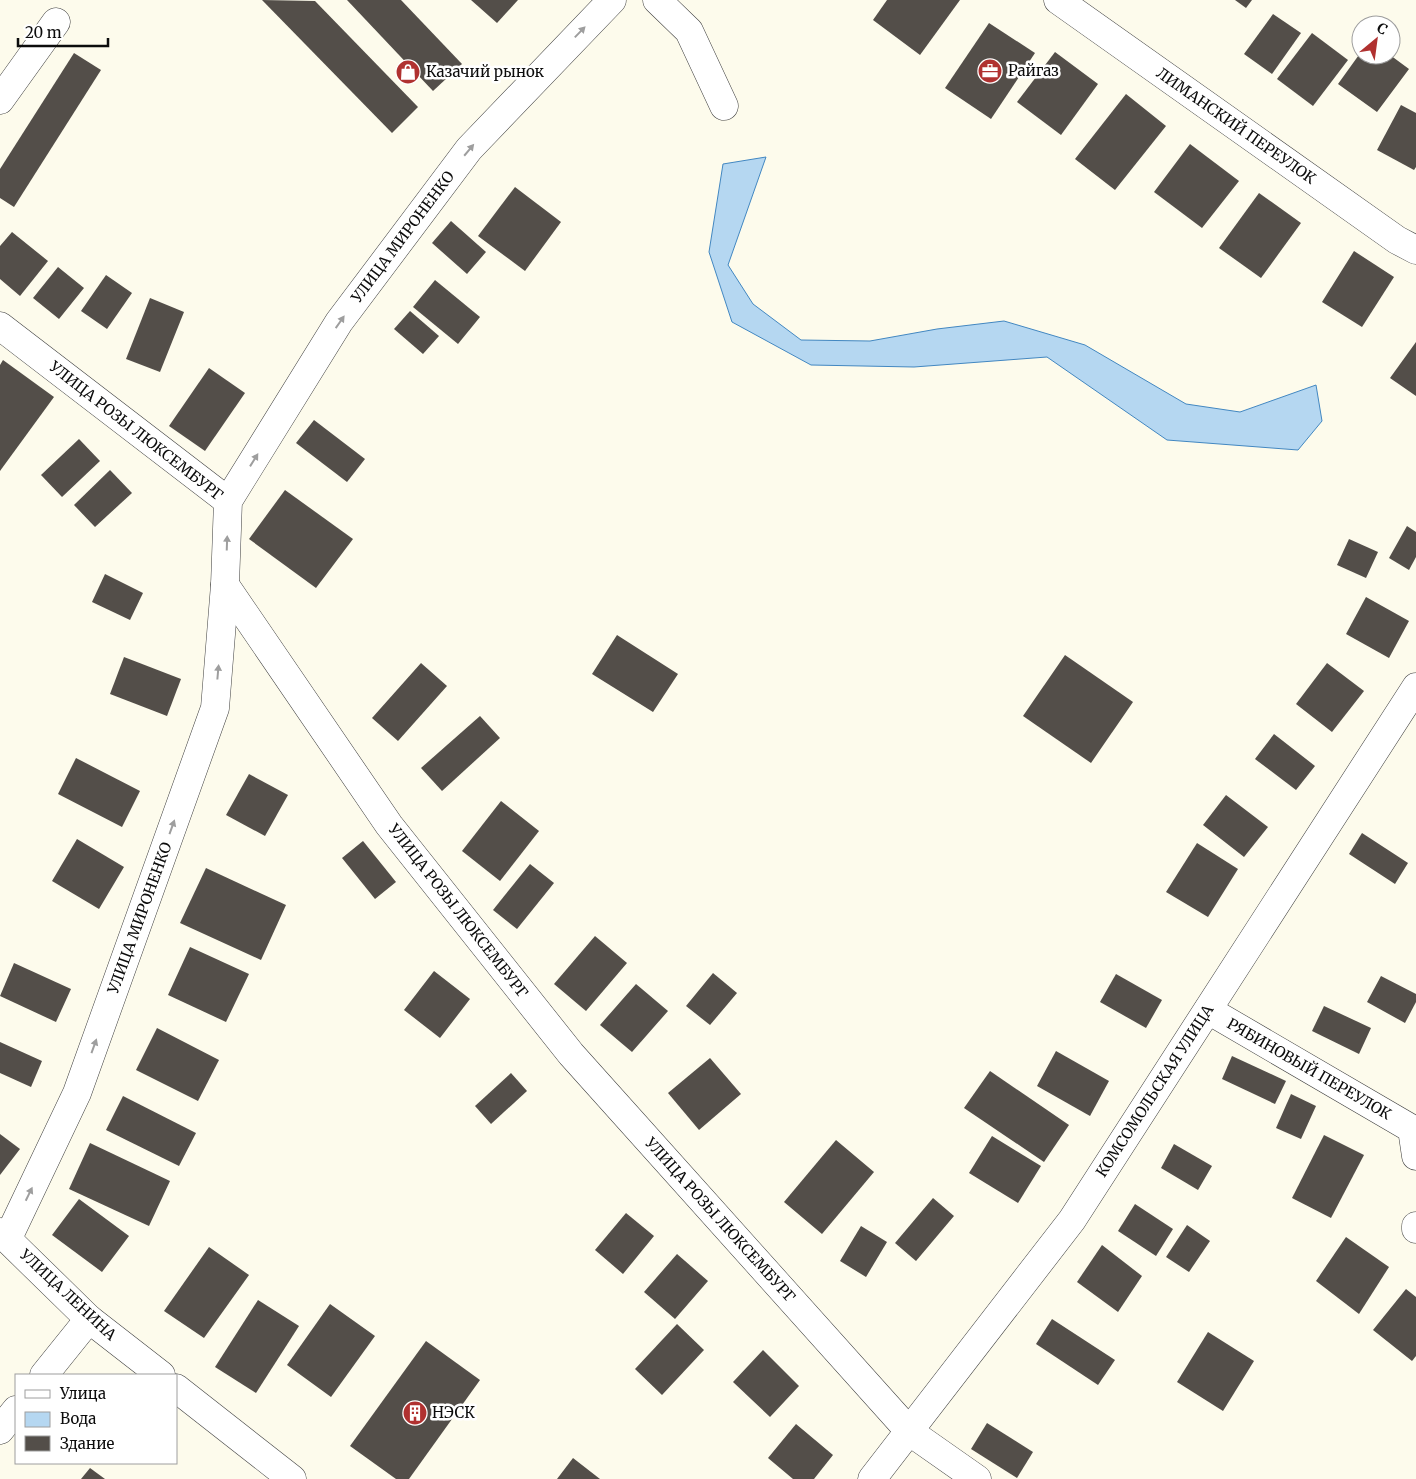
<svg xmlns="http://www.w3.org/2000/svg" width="1416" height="1479" font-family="Merriweather,serif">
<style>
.water{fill:#b5d7f1;stroke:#4287c1}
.building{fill:#534e49}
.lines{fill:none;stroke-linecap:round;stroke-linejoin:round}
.minor-casing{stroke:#3f3f3f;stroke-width:29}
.minor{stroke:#fff;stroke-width:28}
.oneway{fill:#9e9e9e}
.labels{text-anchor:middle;stroke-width:5;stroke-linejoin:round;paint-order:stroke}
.poi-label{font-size:15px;fill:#0c0c0c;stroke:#fff;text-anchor:start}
.street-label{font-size:15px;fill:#0c0c0c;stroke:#fff}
</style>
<rect width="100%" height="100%" fill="#fdfbec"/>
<path class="water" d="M 766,157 L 728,265 L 753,304 L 801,340 L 870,341 L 937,329 L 1004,321 L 1085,345 L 1186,404 L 1240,412 L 1316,385 L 1322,421 L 1298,450 L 1167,440 L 1047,357 L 914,367 L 811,365 L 732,322 L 709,252 L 723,164 Z"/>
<g class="building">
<path d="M 262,0 L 315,1 L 418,107 L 392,133 Z"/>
<path d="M 347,0 L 401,0 L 462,64 L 433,91 Z"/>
<path d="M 471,0 L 518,0 L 497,23 Z"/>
<path d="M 887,0 L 960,0 L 920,55 L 873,20 Z"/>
<path d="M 1235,0 L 1252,0 L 1246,8 Z"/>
<path d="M 1273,14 L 1301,33 L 1272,74 L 1244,54 Z"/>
<path d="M 989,23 L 1035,53 L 991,119 L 945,88 Z"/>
<path d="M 1312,33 L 1348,60 L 1313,106 L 1277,79 Z"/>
<path d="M 1055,52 L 1098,84 L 1061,135 L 1017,102 Z"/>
<path d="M 1361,52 L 1361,55 L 1390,55 L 1409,69 L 1377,112 L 1338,84 Z"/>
<path d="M 74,53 L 101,70 L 14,207 L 0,198 L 0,169 Z"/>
<path d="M 1126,94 L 1166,126 L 1115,190 L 1075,159 Z"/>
<path d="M 1401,105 L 1416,113 L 1416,167 L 1414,170 L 1377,150 Z"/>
<path d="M 1190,144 L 1239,181 L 1202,228 L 1154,192 Z"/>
<path d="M 515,187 L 561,222 L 525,271 L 478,236 Z"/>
<path d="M 1259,193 L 1301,223 L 1261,278 L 1219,248 Z"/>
<path d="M 451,221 L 486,252 L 467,274 L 432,243 Z"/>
<path d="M 12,232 L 48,261 L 20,296 L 0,279 L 0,246 Z"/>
<path d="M 1354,251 L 1394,277 L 1362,327 L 1322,302 Z"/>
<path d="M 58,267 L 84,288 L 59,319 L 33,298 Z"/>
<path d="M 106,275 L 132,293 L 107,329 L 81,311 Z"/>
<path d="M 435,280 L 480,317 L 458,344 L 413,307 Z"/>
<path d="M 150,298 L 184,312 L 160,372 L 126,359 Z"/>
<path d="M 410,311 L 439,336 L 423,354 L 394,329 Z"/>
<path d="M 1416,342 L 1416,396 L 1390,378 Z"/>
<path d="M 3,360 L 54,397 L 0,471 L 0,365 Z"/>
<path d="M 209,368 L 245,393 L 205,451 L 169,426 Z"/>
<path d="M 314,420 L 365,459 L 347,482 L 296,443 Z"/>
<path d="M 79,439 L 100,461 L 62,497 L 41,475 Z"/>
<path d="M 110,470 L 132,493 L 95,527 L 74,505 Z"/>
<path d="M 285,490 L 353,539 L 316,588 L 249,539 Z"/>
<path d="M 1407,526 L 1416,532 L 1416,557 L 1409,570 L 1389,558 Z"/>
<path d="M 1349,539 L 1378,552 L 1366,578 L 1337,565 Z"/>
<path d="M 105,574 L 143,593 L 130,620 L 92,602 Z"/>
<path d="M 1366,597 L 1409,621 L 1389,658 L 1346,634 Z"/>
<path d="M 617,635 L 678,674 L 653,712 L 592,674 Z"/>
<path d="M 1065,655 L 1133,702 L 1091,763 L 1023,716 Z"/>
<path d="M 124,657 L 181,679 L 167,716 L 110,694 Z"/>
<path d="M 421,663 L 447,686 L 398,741 L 372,718 Z"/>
<path d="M 1327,663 L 1364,691 L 1332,732 L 1296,704 Z"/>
<path d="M 480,716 L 500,738 L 442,791 L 421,768 Z"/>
<path d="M 1274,734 L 1315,766 L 1296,790 L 1255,759 Z"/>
<path d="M 76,758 L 140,791 L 122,827 L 58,794 Z"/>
<path d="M 249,774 L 288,795 L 265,836 L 226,815 Z"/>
<path d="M 1226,795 L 1268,827 L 1244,857 L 1203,825 Z"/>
<path d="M 501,801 L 539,831 L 500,881 L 462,851 Z"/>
<path d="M 1362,833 L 1408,863 L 1395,884 L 1349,854 Z"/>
<path d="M 77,839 L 124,867 L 99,909 L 52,881 Z"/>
<path d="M 363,841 L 396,882 L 375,899 L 342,858 Z"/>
<path d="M 1197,843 L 1238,869 L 1208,917 L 1166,892 Z"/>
<path d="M 530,864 L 554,883 L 517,929 L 493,910 Z"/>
<path d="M 206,868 L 286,905 L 261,960 L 180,923 Z"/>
<path d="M 595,936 L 627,963 L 586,1011 L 554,984 Z"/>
<path d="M 190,947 L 249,974 L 226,1022 L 168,995 Z"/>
<path d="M 14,963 L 71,989 L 56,1022 L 0,996 Z"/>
<path d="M 434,971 L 470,999 L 440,1038 L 404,1010 Z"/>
<path d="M 713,973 L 737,993 L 710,1025 L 686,1006 Z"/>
<path d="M 1116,974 L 1162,1000 L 1146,1028 L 1100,1002 Z"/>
<path d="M 1381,976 L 1416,994 L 1416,1002 L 1405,1023 L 1367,1002 Z"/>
<path d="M 636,984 L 668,1011 L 632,1052 L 600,1025 Z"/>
<path d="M 1324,1006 L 1371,1028 L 1359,1054 L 1312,1031 Z"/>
<path d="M 157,1028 L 219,1060 L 198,1101 L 136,1070 Z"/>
<path d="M 0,1042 L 42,1061 L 31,1087 L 0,1073 Z"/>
<path d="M 1056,1051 L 1109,1081 L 1090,1116 L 1037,1086 Z"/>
<path d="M 1232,1056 L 1286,1081 L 1275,1104 L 1222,1079 Z"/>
<path d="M 710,1058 L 741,1094 L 699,1130 L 668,1093 Z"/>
<path d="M 990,1071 L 1069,1125 L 1044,1162 L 964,1108 Z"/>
<path d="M 511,1073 L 527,1091 L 491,1124 L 475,1106 Z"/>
<path d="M 1291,1094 L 1316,1106 L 1301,1139 L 1276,1128 Z"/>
<path d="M 123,1096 L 196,1133 L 179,1166 L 106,1130 Z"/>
<path d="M 0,1134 L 20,1149 L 0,1175 Z"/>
<path d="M 1324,1135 L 1364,1155 L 1331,1218 L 1292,1198 Z"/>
<path d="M 992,1136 L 1041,1166 L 1018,1203 L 969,1173 Z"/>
<path d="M 836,1140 L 874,1172 L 822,1234 L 784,1202 Z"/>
<path d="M 90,1143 L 170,1181 L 149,1226 L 69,1189 Z"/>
<path d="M 1174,1144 L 1212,1166 L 1198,1190 L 1161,1168 Z"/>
<path d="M 933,1198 L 954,1216 L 916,1261 L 895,1243 Z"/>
<path d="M 79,1199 L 129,1236 L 102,1272 L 52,1235 Z"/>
<path d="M 1135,1204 L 1173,1229 L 1156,1256 L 1118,1231 Z"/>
<path d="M 626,1213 L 654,1236 L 623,1274 L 595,1250 Z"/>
<path d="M 1187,1225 L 1210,1241 L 1189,1272 L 1166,1257 Z"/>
<path d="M 861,1226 L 887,1242 L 866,1277 L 840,1261 Z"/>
<path d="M 1346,1237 L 1389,1267 L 1359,1314 L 1316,1281 Z"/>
<path d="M 1102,1245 L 1142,1276 L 1118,1312 L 1077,1282 Z"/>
<path d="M 209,1247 L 249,1275 L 204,1338 L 164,1311 Z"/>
<path d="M 677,1254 L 708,1281 L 675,1319 L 644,1292 Z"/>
<path d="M 1406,1289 L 1416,1297 L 1416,1356 L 1412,1361 L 1373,1330 Z"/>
<path d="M 258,1300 L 299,1326 L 256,1393 L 215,1367 Z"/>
<path d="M 330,1304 L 375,1336 L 331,1397 L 287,1365 Z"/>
<path d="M 1052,1319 L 1115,1360 L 1098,1385 L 1036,1344 Z"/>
<path d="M 677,1324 L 704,1350 L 662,1395 L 635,1369 Z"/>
<path d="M 1208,1332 L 1254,1361 L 1223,1411 L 1177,1382 Z"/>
<path d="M 426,1341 L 480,1380 L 409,1479 L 396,1479 L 350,1446 Z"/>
<path d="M 763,1350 L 799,1386 L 770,1417 L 733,1382 Z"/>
<path d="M 987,1423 L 1033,1452 L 1017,1478 L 971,1449 Z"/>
<path d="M 796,1424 L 833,1455 L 814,1479 L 793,1479 L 768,1458 Z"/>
<path d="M 573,1458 L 600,1479 L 557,1479 Z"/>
<path d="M 90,1468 L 105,1479 L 81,1479 Z"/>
</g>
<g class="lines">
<defs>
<g id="minor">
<path d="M 657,0 L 689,31 L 724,106"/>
<path d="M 1058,0 L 1397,240 L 1416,250"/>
<path d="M 0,100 L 56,22"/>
<path d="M 0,326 L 228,501"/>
<path d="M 225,585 L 389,825 L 571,1054 L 910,1432 L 977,1479"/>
<path d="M 1208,1010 L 1412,1129 L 1416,1156"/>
<path d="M 1416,1226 L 1416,1229"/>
<path d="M 0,1232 L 89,1319 L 161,1375"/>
<path d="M 8,1238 L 77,1093 L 215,708 L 225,585 L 228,501 L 339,322 L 469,149 L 612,0"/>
<path d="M 44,1375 L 89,1319"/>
<path d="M 176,1388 L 292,1479"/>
<path d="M 0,1430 L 16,1410"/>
<path d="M 872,1479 L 1072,1220 L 1416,687"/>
</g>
</defs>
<use href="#minor" class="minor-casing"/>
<use href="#minor" class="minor"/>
</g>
<defs><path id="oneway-solid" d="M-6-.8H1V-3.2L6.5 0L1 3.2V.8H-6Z" transform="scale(1.25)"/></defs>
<g class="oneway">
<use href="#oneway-solid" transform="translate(580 32) rotate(-46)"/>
<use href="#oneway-solid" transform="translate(469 150) rotate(-50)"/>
<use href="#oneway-solid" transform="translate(340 322) rotate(-55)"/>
<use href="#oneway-solid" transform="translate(254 460) rotate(-58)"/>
<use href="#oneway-solid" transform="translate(227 543) rotate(-88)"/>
<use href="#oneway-solid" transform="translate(218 672) rotate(-85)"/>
<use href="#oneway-solid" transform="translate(172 827) rotate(-70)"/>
<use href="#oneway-solid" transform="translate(94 1046) rotate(-70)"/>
<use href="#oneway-solid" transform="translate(29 1194) rotate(-64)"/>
</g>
<defs>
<symbol id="office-disc" viewBox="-11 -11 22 22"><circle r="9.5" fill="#b03130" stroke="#fff"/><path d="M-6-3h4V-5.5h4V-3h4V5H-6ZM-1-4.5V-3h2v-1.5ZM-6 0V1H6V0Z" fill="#fff"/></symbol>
<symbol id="shop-disc" viewBox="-11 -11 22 22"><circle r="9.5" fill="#b03130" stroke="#fff"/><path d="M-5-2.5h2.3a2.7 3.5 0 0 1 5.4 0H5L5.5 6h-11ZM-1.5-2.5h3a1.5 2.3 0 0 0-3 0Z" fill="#fff"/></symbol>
<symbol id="building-disc" viewBox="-11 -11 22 22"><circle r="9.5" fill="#b03130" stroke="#fff"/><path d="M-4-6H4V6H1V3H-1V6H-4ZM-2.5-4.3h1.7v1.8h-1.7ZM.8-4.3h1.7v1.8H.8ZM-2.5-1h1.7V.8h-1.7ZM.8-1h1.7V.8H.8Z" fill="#fff"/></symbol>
</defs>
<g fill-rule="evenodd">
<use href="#office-disc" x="976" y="57" width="28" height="28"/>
<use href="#shop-disc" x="394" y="58" width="28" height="28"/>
<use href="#building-disc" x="401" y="1399" width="28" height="28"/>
</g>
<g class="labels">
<g class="poi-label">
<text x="1008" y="76">Райгаз</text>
<text x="426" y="77">Казачий рынок</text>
<text x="432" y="1418">НЭСК</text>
</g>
<g class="street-label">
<text transform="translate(1236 126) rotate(35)" y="5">ЛИМАНСКИЙ ПЕРЕУЛОК</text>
<text transform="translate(403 237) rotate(-53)" y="5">УЛИЦА МИРОНЕНКО</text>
<text transform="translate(136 431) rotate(38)" y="5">УЛИЦА РОЗЫ ЛЮКСЕМБУРГ</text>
<text transform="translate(458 911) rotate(52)" y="5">УЛИЦА РОЗЫ ЛЮКСЕМБУРГ</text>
<text transform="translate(140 918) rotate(-70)" y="5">УЛИЦА МИРОНЕНКО</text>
<text transform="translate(1309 1069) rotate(30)" y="5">РЯБИНОВЫЙ ПЕРЕУЛОК</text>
<text transform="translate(1155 1091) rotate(-57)" y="5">КОМСОМОЛЬСКАЯ УЛИЦА</text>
<text transform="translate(720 1220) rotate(48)" y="5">УЛИЦА РОЗЫ ЛЮКСЕМБУРГ</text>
<text transform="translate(68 1295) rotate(43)" y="5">УЛИЦА ЛЕНИНА</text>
</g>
</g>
<rect x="15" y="1374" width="162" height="90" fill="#ffffff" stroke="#9e9e9e"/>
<rect x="25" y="1390" width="25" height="8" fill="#ffffff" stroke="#9e9e9e"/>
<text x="60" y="1399" font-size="15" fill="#0c0c0c">Улица</text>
<rect x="25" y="1412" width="25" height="15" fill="#b5d7f1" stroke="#9e9e9e"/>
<text x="60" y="1424" font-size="15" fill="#0c0c0c">Вода</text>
<rect x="25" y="1436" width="25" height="15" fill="#534e49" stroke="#9e9e9e"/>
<text x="60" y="1449" font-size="15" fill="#0c0c0c">Здание</text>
<g transform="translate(1376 40) rotate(29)"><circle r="24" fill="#ffffff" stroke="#9e9e9e"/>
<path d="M0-4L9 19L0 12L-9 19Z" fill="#b03130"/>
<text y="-8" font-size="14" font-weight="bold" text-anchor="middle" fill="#0c0c0c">С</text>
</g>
<path d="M18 38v8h90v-8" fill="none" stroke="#0c0c0c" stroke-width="2.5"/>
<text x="25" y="38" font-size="15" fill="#0c0c0c" stroke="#ffffff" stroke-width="4" paint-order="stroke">20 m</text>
</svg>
